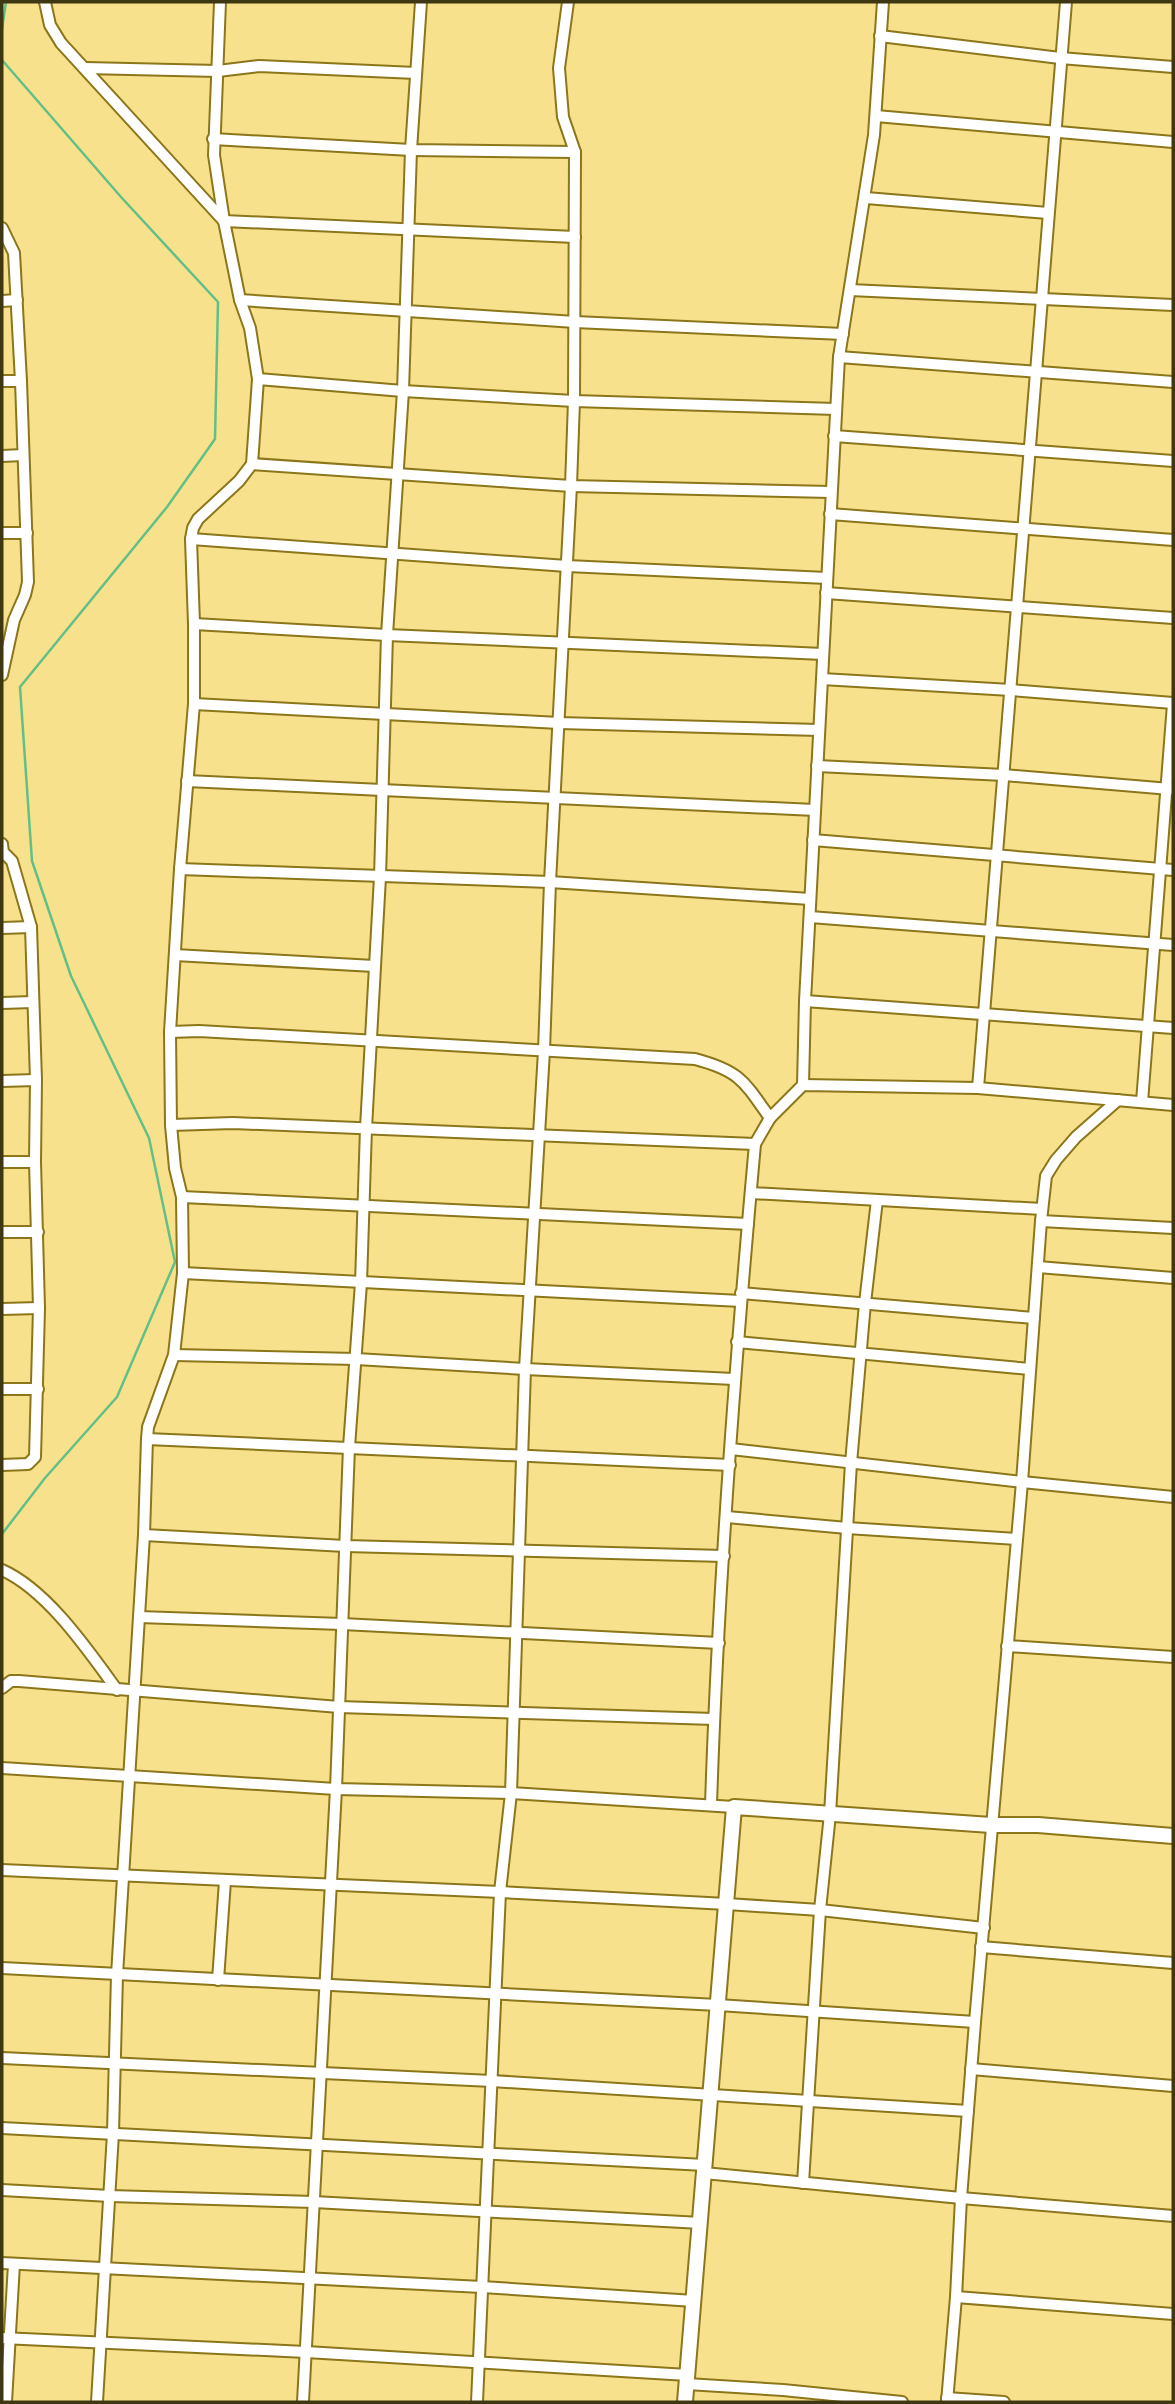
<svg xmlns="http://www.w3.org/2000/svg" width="1175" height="2404" font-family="'Source Sans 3',sans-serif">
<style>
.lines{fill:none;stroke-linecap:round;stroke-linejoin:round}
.stream{stroke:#62c087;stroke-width:2.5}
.minor-casing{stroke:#8b761a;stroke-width:14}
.tertiary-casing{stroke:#8b761a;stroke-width:18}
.minor{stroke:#fff;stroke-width:10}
.tertiary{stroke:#fff;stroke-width:14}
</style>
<rect width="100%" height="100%" fill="#f8e18d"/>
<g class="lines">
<g class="stream">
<path d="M 2,29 L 6,2"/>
<path d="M 2,60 L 121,197 L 218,302 L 215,439 L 167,507 L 20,687 L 32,861 L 71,976 L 149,1138 L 175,1262 L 117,1397 L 45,1478 L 2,1534"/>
</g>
<defs>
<g id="minor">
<path d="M 45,2 L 50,25 L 61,43 L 224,221 L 575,237"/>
<path d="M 880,36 L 1060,58 L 1173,67"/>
<path d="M 85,68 L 218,71 L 259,66 L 416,73"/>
<path d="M 876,116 L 1173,142"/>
<path d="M 213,139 L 411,150 L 575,152"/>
<path d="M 866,198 L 1048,213"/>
<path d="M 2,228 L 14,253 L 21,381 L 28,582 L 25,595 L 14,620 L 2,675"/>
<path d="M 850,290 L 1173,305"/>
<path d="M 240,300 L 575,322 L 843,334"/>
<path d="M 2,301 L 17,300"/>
<path d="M 839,357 L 1173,382"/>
<path d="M 258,379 L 403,391 L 574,401 L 836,409"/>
<path d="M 2,381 L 21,381"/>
<path d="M 834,436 L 1173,461"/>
<path d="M 2,456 L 23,455"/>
<path d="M 252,464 L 571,486 L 831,492"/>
<path d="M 830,514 L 1173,540"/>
<path d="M 2,533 L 27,533"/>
<path d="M 191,539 L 567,566 L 827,578"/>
<path d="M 826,593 L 1173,618"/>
<path d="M 194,624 L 387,635 L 823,654"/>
<path d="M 822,679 L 1011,690 L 1173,703"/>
<path d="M 194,704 L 559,723 L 819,730"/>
<path d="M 817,766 L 1004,775 L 1170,789"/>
<path d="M 187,781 L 815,810"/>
<path d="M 813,840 L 1173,870"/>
<path d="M 2,844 L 3,852 L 12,861 L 31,927 L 36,1080 L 35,1162 L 39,1308 L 35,1457 L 28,1464 L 2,1465"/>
<path d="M 180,869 L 550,882 L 810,899"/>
<path d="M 810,917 L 1173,945"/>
<path d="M 2,928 L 31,927"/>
<path d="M 175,955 L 374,966"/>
<path d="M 805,1001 L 1173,1028"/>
<path d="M 2,1003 L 33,1002"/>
<path d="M 170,1032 L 199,1031 L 695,1059 C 740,1071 744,1081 770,1118 L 755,1144 C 735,1364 718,1584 711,1805"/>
<path d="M 2,1081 L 36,1080"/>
<path d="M 803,1085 L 805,1001 L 839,357 L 874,135 L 883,2"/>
<path d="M 978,1088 L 1066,2"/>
<path d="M 1142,1102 L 1173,704"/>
<path d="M 770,1118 L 803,1085 L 978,1088 L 1173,1105"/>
<path d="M 171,1125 L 233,1123 L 755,1144"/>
<path d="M 2,1162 L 35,1162"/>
<path d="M 751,1193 L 1042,1209"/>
<path d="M 182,1197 L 748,1224"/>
<path d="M 1041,1221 L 1173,1228"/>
<path d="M 2,1232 L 38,1232"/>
<path d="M 1038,1267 L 1173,1278"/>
<path d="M 183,1273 L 741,1301"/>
<path d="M 741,1293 L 1034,1318"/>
<path d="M 2,1309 L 39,1308"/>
<path d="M 737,1342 L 1030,1369"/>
<path d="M 174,1355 L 356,1359 L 525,1369 L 734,1379"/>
<path d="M 2,1389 L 38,1389"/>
<path d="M 147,1439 L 730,1465"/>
<path d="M 731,1449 L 1022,1482 L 1173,1497"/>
<path d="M 727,1517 L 847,1528 L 1017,1539"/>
<path d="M 144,1535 L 345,1546 L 724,1556"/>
<path d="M 2,1570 C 47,1590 88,1650 117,1690"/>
<path d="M 139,1617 L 342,1624 L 719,1643"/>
<path d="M 1007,1646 L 1173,1657"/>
<path d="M 2,1688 L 11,1681 L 19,1681 L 339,1707 L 714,1719"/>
<path d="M 2,1768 L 336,1789 L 511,1793 L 734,1807"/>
<path d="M 2,1870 L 500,1892 L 727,1904 L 820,1910 L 984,1928"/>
<path d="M 981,1947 L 1173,1963"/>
<path d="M 2,1968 L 718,2005 L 975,2022"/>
<path d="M 218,1980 L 225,1881"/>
<path d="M 2,2058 L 492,2081 L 968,2111"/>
<path d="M 971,2069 L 1173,2086"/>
<path d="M 2,2128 L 705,2165"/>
<path d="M 704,2173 L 961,2198 L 1173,2216"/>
<path d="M 803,2183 L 820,1910 L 830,1814 L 851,1463 L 865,1303 L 877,1200"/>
<path d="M 2,2190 L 110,2196 L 314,2202 L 701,2223"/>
<path d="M 2,2263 L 482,2287 L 694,2301"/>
<path d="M 956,2297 L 1173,2314"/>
<path d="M 2,2338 L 306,2352 L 688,2375"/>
<path d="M 687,2384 L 783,2390 L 902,2402"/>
<path d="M 947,2398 L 1004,2402"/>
<path d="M 6,2402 L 14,2264"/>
<path d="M 97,2402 L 113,2133 L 117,1975 L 144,1535 L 147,1439 L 148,1427 L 174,1355 L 183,1273 L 182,1197 L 175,1168 L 171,1125 L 170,1032 L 180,869 L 194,704 L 194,624 L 191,539 L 193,528 L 198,519 L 239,481 L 252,464 L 258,379 L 250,328 L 240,300 L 224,221 L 214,155 L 220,2"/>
<path d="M 303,2402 L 336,1789 L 349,1447 L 361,1283 L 366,1128 L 380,877 L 387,635 L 403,391 L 411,150 L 421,2"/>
<path d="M 477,2402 L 500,1892 L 511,1793 L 525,1369 L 544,1051 L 550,882 L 571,486 L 574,401 L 575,152 L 563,117 L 559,68 L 568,2"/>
<path d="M 947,2402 L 956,2297 L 961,2198 L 975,2022 L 1022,1482 L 1041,1221 L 1046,1176 L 1056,1160 L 1076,1137 L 1118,1100"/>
</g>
<path id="tertiary" d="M 685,2402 L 734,1807 L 991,1825 L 1038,1825 L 1173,1836"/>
</defs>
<use href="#minor" class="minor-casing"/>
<use href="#tertiary" class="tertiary-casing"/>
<use href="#minor" class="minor"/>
<use href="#tertiary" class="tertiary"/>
</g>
<rect width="1175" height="2404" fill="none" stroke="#3f3612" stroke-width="7"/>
</svg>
